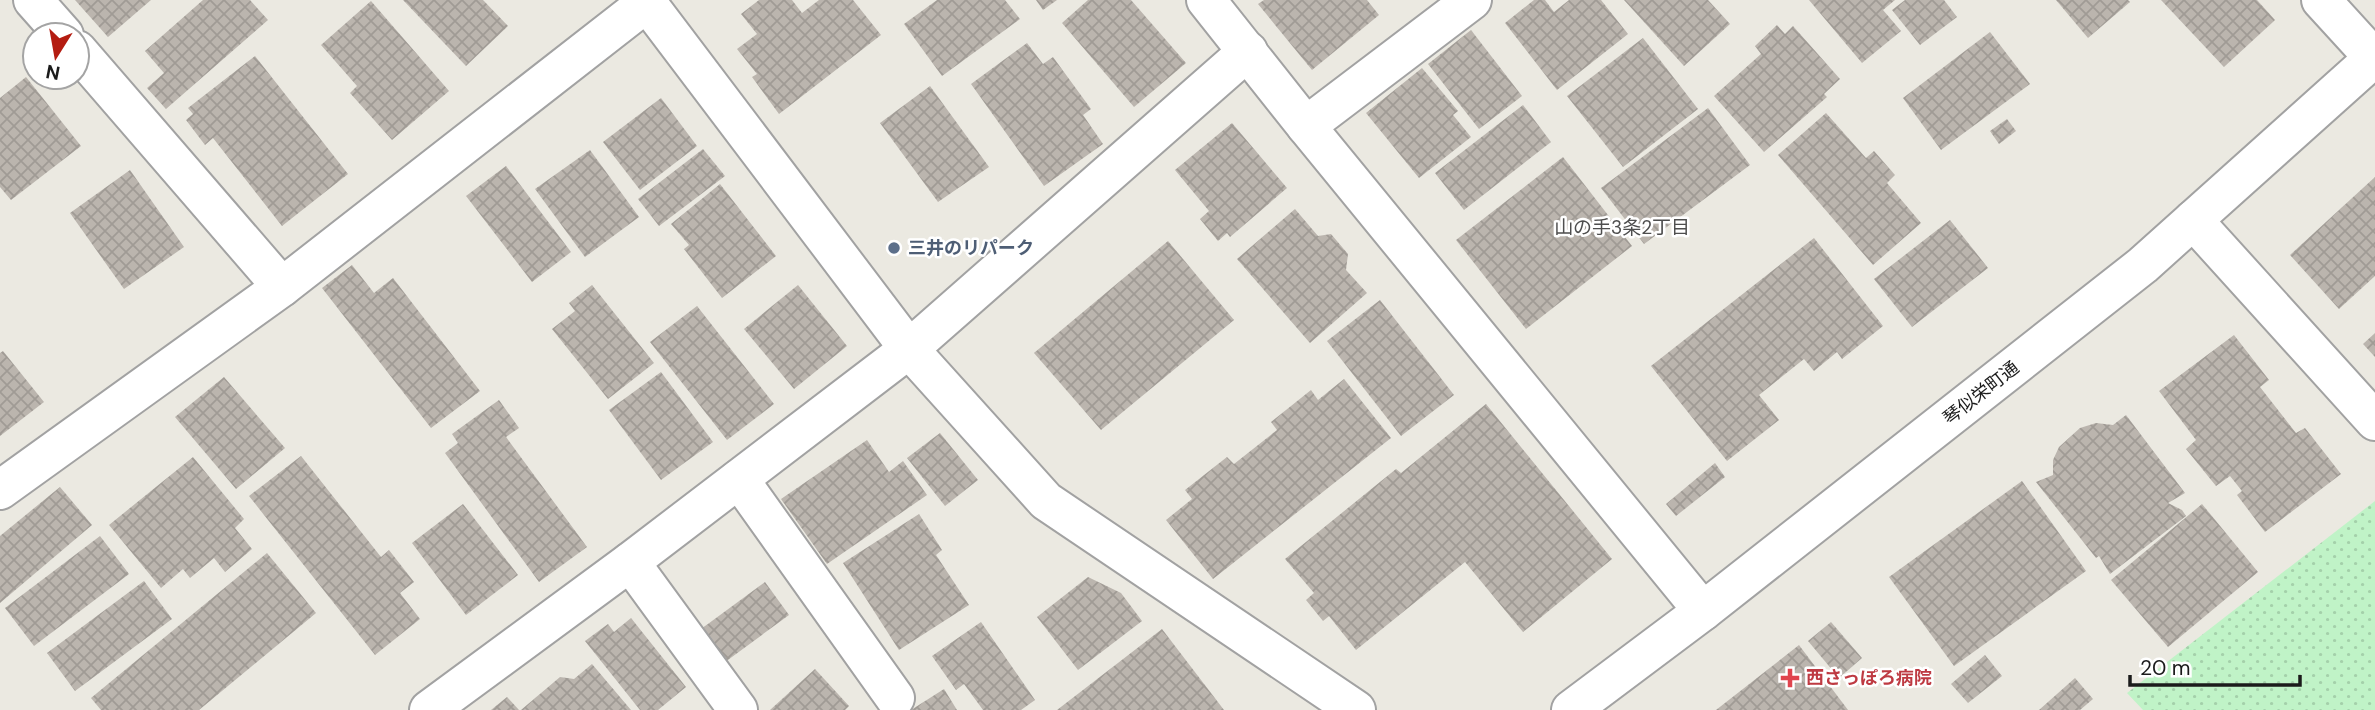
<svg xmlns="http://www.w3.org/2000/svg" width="2375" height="710" font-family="'DM Sans','Noto Sans JP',sans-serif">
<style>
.park{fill:url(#park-dots)}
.building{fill:url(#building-cross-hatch)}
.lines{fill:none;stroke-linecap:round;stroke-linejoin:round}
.minor-casing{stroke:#a2a2a2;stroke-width:42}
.minor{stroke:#fff;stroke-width:38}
.service-dot{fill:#5c6f8a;stroke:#fff;stroke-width:2.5}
.health-dot{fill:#e0444e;stroke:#fff;stroke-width:2.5}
.labels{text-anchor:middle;stroke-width:5;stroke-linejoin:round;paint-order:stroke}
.service-label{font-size:18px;font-weight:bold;fill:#4e5e75;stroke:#fff;text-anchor:start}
.street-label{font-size:18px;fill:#1b1b1b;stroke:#fff}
.health-label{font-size:18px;font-weight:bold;fill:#be3a42;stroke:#fff;text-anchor:start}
.neighbourhood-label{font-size:19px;fill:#4e4e4e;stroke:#fff}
</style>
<defs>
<pattern id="park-dots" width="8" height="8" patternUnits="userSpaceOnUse" patternTransform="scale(1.75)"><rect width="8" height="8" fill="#c0f3c7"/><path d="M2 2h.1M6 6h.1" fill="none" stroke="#a4d0aa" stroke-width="1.8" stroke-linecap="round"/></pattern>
<pattern id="building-cross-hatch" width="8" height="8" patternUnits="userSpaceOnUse" patternTransform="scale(1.75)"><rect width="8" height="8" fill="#bbb5ae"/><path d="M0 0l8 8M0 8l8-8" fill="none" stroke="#a09b95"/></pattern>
</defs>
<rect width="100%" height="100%" fill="#ebe9e1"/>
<path class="park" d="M 2375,501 L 2375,710 L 2143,710 L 2127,693 Z"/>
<g class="building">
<path d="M 75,0 L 151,0 L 108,37 Z"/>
<path d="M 203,0 L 250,0 L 268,20 L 166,109 L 147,88 L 164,73 L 145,51 Z"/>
<path d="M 403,0 L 483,0 L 508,26 L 466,66 Z"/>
<path d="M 759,0 L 792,0 L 802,13 L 819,0 L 853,0 L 881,35 L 779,114 L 752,77 L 757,74 L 737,49 L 757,34 L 741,14 Z"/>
<path d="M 937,0 L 1005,0 L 1020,19 L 942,76 L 904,24 Z"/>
<path d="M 1036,0 L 1057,0 L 1043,10 Z"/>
<path d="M 1088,0 L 1131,0 L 1186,63 L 1134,107 L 1062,23 Z"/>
<path d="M 1264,0 L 1367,0 L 1379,15 L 1312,70 L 1258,4 Z"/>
<path d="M 1534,0 L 1545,0 L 1554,12 L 1569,0 L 1601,0 L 1628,34 L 1557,90 L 1505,23 Z"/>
<path d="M 1624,0 L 1708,0 L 1730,24 L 1684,66 Z"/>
<path d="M 1809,0 L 1895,0 L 1883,10 L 1901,31 L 1862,63 Z"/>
<path d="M 1905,0 L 1944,0 L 1957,17 L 1920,45 L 1892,10 Z"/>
<path d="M 2056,0 L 2128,0 L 2130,2 L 2088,38 Z"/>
<path d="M 2161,0 L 2257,0 L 2275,20 L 2224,67 Z"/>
<path d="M 371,1 L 449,91 L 392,140 L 350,93 L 357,86 L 321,45 Z"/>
<path d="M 1777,25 L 1785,34 L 1793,26 L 1840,79 L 1824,94 L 1827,97 L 1764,152 L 1714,96 L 1761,54 L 1755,46 Z"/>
<path d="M 1471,30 L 1522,96 L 1479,129 L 1428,64 Z"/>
<path d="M 1990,32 L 2030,84 L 1941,150 L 1903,98 Z"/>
<path d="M 1643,38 L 1698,109 L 1623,167 L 1567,96 Z"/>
<path d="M 1027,43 L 1043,64 L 1053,57 L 1091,109 L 1083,115 L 1103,144 L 1044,186 L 971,84 Z"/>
<path d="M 255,56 L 348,174 L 282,226 L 213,138 L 205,145 L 186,120 L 193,114 L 188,108 Z"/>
<path d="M 1422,68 L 1458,111 L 1453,115 L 1471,137 L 1419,178 L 1366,113 Z"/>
<path d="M 26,77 L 81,146 L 11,200 L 0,187 L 0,98 Z"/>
<path d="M 930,86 L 989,167 L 938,202 L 880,123 Z"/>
<path d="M 661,98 L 697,146 L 640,190 L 603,142 Z"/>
<path d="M 1523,105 L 1551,142 L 1464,210 L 1435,173 Z"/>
<path d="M 1708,108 L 1750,165 L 1644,244 L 1601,188 Z"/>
<path d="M 1826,113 L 1866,158 L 1874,151 L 1895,175 L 1887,183 L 1921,223 L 1873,265 L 1778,155 Z"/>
<path d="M 2007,119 L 2016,131 L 1999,144 L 1990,131 Z"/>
<path d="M 1232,123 L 1287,188 L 1230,237 L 1227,233 L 1218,241 L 1200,219 L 1209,211 L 1175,170 Z"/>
<path d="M 703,149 L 725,176 L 659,226 L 638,199 Z"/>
<path d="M 590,150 L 639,217 L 585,257 L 535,189 Z"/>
<path d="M 1563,157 L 1632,246 L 1526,329 L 1456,240 Z"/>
<path d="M 506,166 L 571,252 L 532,282 L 466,196 Z"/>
<path d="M 130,170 L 184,247 L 124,289 L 70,213 Z"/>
<path d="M 2375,177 L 2375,276 L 2339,309 L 2290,255 Z"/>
<path d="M 720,184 L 776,256 L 722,298 L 684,249 L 689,245 L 671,224 Z"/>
<path d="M 1295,209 L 1318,236 L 1331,234 L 1348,254 L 1346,270 L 1367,293 L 1310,343 L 1237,259 Z"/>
<path d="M 1950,220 L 1988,268 L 1912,327 L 1874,279 Z"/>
<path d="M 1814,238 L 1883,326 L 1842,359 L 1837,352 L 1814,371 L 1804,359 L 1759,395 L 1779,420 L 1727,461 L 1651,366 Z"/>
<path d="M 1168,241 L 1234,320 L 1101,430 L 1034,353 Z"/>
<path d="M 352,265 L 374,293 L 393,278 L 480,391 L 431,428 L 322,288 Z"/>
<path d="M 592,285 L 654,363 L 608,399 L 552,329 L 575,311 L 569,303 Z"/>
<path d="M 798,285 L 847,346 L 794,389 L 744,329 Z"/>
<path d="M 1380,300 L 1454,395 L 1401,436 L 1327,341 Z"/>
<path d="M 697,306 L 774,404 L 727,440 L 650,342 Z"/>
<path d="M 2375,333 L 2375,357 L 2363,344 Z"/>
<path d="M 2234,335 L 2269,380 L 2260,387 L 2296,433 L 2305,428 L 2341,474 L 2265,532 L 2237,495 L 2242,491 L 2230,476 L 2216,486 L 2186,449 L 2196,440 L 2159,391 Z"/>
<path d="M 3,351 L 44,402 L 0,436 L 0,353 Z"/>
<path d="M 661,372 L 713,442 L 661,480 L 609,410 Z"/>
<path d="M 224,377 L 285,448 L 236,489 L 175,417 Z"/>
<path d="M 1344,379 L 1391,438 L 1213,579 L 1166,520 L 1192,499 L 1185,490 L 1227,457 L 1234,464 L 1277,430 L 1271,422 L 1311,390 L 1318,400 Z"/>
<path d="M 499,400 L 519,428 L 506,437 L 587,547 L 539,582 L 445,453 L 458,443 L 452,434 Z"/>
<path d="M 1486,404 L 1612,559 L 1523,632 L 1465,562 L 1356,650 L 1329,616 L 1323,621 L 1306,600 L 1314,593 L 1285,559 L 1396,469 L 1401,473 Z"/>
<path d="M 2126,415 L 2185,493 L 2168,503 L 2182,510 L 2186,516 L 2110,574 L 2099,556 L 2096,558 L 2036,482 L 2053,475 L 2053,460 L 2059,447 L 2080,428 L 2096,423 L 2113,425 Z"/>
<path d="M 940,433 L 978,480 L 945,506 L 907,458 Z"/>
<path d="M 867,440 L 889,472 L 903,461 L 927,495 L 827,564 L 781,499 Z"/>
<path d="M 301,456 L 381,557 L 389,550 L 414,582 L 400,593 L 420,619 L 375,655 L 249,496 Z"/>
<path d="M 193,457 L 244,519 L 235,528 L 252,549 L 225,572 L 214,558 L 190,578 L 183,569 L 161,588 L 109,525 Z"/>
<path d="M 1715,463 L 1725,477 L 1676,516 L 1666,504 Z"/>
<path d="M 2022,481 L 2086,571 L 1954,666 L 1889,577 Z"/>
<path d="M 60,487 L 92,525 L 0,603 L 0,536 Z"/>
<path d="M 463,504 L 518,575 L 466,615 L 412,543 Z"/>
<path d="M 2202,504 L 2258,572 L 2168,647 L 2111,580 Z"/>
<path d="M 919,514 L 942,550 L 936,555 L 969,605 L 899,650 L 843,563 Z"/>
<path d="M 100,536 L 129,574 L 34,646 L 5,608 Z"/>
<path d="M 267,553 L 316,613 L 199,710 L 101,710 L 91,698 Z"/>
<path d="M 1088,577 L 1121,593 L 1142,621 L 1078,670 L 1037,617 Z"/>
<path d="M 144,581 L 172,619 L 75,691 L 47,653 Z"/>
<path d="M 765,582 L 789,615 L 721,665 L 697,632 Z"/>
<path d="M 631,618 L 686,687 L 658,710 L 640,710 L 585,641 L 608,624 L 614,632 Z"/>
<path d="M 981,622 L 1035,700 L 1021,710 L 983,710 L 964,684 L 956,690 L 932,656 Z"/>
<path d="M 1831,622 L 1862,658 L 1839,678 L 1808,641 Z"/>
<path d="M 1162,629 L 1224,710 L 1057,710 Z"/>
<path d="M 1799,645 L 1848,710 L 1716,710 Z"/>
<path d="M 1985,655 L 2002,676 L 1968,703 L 1951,684 Z"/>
<path d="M 592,664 L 631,710 L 521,710 L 560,677 L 574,679 Z"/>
<path d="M 815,669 L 849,706 L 845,710 L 770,710 Z"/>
<path d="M 2075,678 L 2093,699 L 2080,710 L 2039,710 Z"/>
<path d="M 944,689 L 957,710 L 911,710 Z"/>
<path d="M 507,697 L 519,710 L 491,710 Z"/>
</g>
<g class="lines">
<defs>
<g id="minor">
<path d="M 33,0 L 64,35"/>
<path d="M 645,0 L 909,349 L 1046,501 L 1356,710"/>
<path d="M 1206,0 L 1306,126 L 1703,611"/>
<path d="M 2321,0 L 2374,58"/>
<path d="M 77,50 L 282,287"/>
<path d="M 1306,126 L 1472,0"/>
<path d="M 2193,220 L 2375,421"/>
<path d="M 739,479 L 895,698"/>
<path d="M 0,490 L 282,287 L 650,0"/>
<path d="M 630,562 L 738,710"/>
<path d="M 429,710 L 630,562 L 909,349 L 1248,51"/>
<path d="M 1571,710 L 1703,611 L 2143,265 L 2375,57"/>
</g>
</defs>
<use href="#minor" class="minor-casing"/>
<use href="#minor" class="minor"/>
</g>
<circle class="service-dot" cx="894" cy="248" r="7"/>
<path class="health-dot" d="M1786.5 667.5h7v7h7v7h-7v7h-7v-7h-7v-7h7z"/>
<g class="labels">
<g class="service-label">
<text x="908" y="254">三井のリパーク</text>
</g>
<g class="street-label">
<text transform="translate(1981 393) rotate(-38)" y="6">琴似栄町通</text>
</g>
<g class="health-label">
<text x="1806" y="684">西さっぽろ病院</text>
</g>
<g class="neighbourhood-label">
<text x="1622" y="234">山の手3条2丁目</text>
</g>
</g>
<g transform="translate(56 56) rotate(191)"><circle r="33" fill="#ffffff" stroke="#a4a4a4" stroke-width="2"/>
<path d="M0-5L12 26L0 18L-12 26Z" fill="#b41c11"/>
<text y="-10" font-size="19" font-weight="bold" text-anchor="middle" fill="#1b1b1b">N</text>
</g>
<path d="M2130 675v10h170v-10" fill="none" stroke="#1b1b1b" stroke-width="3.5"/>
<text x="2140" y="675" font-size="21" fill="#1b1b1b" stroke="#ffffff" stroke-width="5" paint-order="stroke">20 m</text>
</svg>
